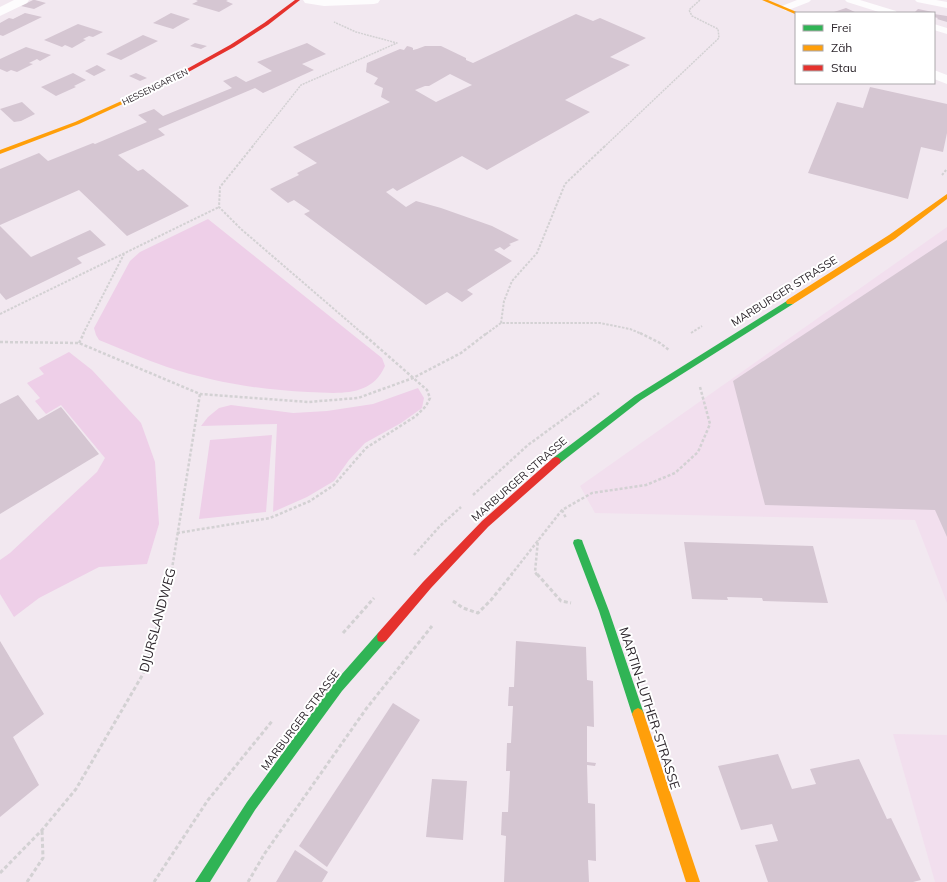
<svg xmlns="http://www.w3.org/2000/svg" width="947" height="882" font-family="Mulish,sans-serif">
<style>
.built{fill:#f2dfee}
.green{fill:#eecfe8}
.building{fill:#d5c6d2;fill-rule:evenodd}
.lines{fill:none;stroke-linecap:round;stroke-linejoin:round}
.path-far3{stroke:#d3d1d3;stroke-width:1.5;stroke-dasharray:2 1;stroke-linecap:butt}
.path-far2{stroke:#d3d1d3;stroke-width:2;stroke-dasharray:2.5 1.5;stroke-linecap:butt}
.path-far1{stroke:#d3d1d3;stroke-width:2.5;stroke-dasharray:3 2;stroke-linecap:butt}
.path{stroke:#d3d1d3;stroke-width:3;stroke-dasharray:4 2.5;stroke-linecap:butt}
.lane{fill:#fdfcfd;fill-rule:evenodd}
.street{fill:#fdfcfd;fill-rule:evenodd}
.fast{fill:#30b455;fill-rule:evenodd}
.slow{fill:#ff9f0a;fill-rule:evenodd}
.jam{fill:#e5322d;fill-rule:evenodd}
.labels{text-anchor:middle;stroke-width:4;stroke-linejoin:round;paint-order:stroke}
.far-street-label{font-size:9px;fill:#2d262c;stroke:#fff}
.street-label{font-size:11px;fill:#2d262c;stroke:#fff}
.near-street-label{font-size:13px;fill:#2d262c;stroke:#fff}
</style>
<rect width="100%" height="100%" fill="#f2e8f0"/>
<g class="built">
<path d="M 947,227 L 947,603 L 915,520 L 595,513 L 580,486 Z"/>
<path d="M 893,734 L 947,735 L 947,882 L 935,882 Z"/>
</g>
<g class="green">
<path d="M 208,219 L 382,358 L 385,366 C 371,398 338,393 308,392 C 260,390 213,382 167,367 C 144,359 122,349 99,340 L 96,335 L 94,328 L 130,261 L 140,252 Z"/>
<path d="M 69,352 L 92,370 L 141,423 L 155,462 L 159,524 L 147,564 L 99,567 L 39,598 L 14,617 L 0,594 L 0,560 L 10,553 L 97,472 L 105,458 L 61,405 L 46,414 L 35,401 L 40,398 L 27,383 L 44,374 L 39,368 Z"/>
<path d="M 418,388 L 424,398 L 422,408 L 401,423 L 365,443 L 349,460 L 334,481 L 307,497 L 273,512 L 277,424 L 201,426 L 208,417 L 219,408 L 231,405 L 293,413 L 327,411 L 373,404 Z"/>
<path d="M 272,435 L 266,512 L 199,519 L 210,440 Z"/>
</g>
<g class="building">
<path d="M 33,0 L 35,0 L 46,3 L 34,9 L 21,6 Z"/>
<path d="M 196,0 L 228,0 L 226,1 L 233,4 L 219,12 L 192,4 L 198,1 Z"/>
<path d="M 846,8 L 857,13 L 834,12 Z"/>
<path d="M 918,9 L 933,12 L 933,13 L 914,13 Z"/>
<path d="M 25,13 L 42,17 L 3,36 L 0,35 L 0,23 L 9,18 L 13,19 Z"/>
<path d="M 171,13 L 190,19 L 173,29 L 153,23 Z"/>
<path d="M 576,14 L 593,21 L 600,18 L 646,38 L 610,57 L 630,65 L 565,100 L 590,112 L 487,170 L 462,156 L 397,191 L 393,188 L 386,192 L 406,207 L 416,201 L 441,208 L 492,226 L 519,240 L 509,244 L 511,245 L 504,250 L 500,247 L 494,250 L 512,261 L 467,290 L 473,294 L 462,302 L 447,292 L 426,305 L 304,214 L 310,211 L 294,200 L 288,203 L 270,189 L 299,175 L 297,173 L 317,163 L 293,147 L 390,102 L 381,97 L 383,88 L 374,84 L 378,78 L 366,72 L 367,63 L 400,49 L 404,50 L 407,46 L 411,47 L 413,48 L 413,50 L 417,49 L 425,46 L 441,46 L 466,58 L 466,60 L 473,63 ZM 450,74 L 472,85 L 436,102 L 415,90 L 425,86 L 429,86 Z"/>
<path d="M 934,14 L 947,16 L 947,22 L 937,19 L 938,18 L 934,17 Z"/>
<path d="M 78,24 L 103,32 L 93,37 L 89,36 L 83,39 L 86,40 L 72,48 L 65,45 L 62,47 L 44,40 Z"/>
<path d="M 143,35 L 158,41 L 121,60 L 106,54 Z"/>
<path d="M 195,43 L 207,46 L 201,49 L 190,46 Z"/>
<path d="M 307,43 L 326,54 L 302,64 L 314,70 L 263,93 L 255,88 L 158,129 L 165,135 L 118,155 L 138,171 L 143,169 L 189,206 L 127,236 L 79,190 L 0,225 L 0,169 L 39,153 L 48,161 L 93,143 L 95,144 L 147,122 L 138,115 L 154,109 L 163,116 L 232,88 L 223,81 L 236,76 L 246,82 L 272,71 L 257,62 Z"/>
<path d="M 26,47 L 51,55 L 40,61 L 37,59 L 29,63 L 33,64 L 17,72 L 11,70 L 7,72 L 0,69 L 0,59 Z"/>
<path d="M 97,65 L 106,70 L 94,76 L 85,71 Z"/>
<path d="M 73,73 L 86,80 L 74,86 L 76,87 L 56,96 L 41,87 Z"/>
<path d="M 136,73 L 147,78 L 140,81 L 129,76 Z"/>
<path d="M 870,87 L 947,104 L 947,133 L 943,152 L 921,147 L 908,199 L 808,173 L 837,102 L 863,108 Z"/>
<path d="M 22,102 L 35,114 L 21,121 L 14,122 L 0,109 Z"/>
<path d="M 0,226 L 31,257 L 90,230 L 106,245 L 77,258 L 82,263 L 6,300 L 0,293 Z"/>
<path d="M 947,240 L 947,537 L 935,510 L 765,505 L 733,381 Z"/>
<path d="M 18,395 L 38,420 L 61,407 L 99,454 L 0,514 L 0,404 Z"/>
<path d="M 684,542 L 813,546 L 828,603 L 763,601 L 762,598 L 727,597 L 728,600 L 692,599 Z"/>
<path d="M 0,641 L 44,714 L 13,737 L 39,785 L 0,817 Z"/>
<path d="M 516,641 L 586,647 L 587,680 L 593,681 L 594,727 L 587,726 L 587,762 L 596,763 L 595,766 L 587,765 L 588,803 L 595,804 L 596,861 L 588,860 L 589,882 L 504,882 L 506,836 L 501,835 L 502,812 L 508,812 L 510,771 L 506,771 L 507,743 L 511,743 L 513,706 L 508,706 L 509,687 L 514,687 Z"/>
<path d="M 393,703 L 420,720 L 327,867 L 299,846 Z"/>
<path d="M 778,754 L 792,789 L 816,784 L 810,769 L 859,759 L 887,819 L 891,818 L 921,880 L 913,882 L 768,882 L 755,845 L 778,841 L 772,824 L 741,830 L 718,766 Z"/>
<path d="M 432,779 L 467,781 L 463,840 L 426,837 Z"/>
<path d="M 295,850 L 328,872 L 322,882 L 276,882 Z"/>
</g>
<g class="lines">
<g class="path-far3">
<path d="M 252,147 L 301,85 L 397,43 L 356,32 L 334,22"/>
<path d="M 604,147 L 719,38 L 718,29 L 692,16 L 689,10 L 700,0"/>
</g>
<g class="path-far2">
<path d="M 253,146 L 220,187 L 219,207 L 241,229 L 363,334"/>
<path d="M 942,175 L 947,169"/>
<path d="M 0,314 L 219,207"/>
<path d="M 501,323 L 504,301 L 512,281 L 537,253 L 565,184 L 605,146"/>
<path d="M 691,333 L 702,326"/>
<path d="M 83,334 L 124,254"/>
<path d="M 486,334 L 501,323 L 600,323 L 630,329 L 642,334"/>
</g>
<g class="path-far1">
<path d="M 640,333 L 660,343 L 669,350"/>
<path d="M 0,342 L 79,343 L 200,394 L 308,402 L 358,398 L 413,378 L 461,353 L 487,333"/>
<path d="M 79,343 L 84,333"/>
<path d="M 473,495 L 528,445 L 599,393"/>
<path d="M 562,510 L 566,518"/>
<path d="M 177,533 L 270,518 L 310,501 L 334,485 L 366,448 L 416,416 L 426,406 L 430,398 L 427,390 L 362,333"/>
<path d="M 414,555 L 440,526 L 461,507"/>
<path d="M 171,575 L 200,394"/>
<path d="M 511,575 L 562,510 L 592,493 L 646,485 L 675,473 L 698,452 L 710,424 L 700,387"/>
<path d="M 537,575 L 535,572 L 538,540"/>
</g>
<g class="path">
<path d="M 537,574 L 561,601 L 571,603"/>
<path d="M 453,601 L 463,608 L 478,613 L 491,600 L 512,574"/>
<path d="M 343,633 L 374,598"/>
<path d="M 0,873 L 42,830 L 76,789 L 143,674 L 169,586 L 171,574"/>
<path d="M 27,882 L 43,858 L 42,830"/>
<path d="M 154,882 L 208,800 L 273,720"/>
<path d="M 248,882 L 265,853 L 366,709 L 432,626"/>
</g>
<g class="lane">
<path d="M 797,0 L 811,0 L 809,2 L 786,11 L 781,8 L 782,6 Z"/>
<path d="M 845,0 L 860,0 L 896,11 L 897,13 L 882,13 L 847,2 Z"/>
<path d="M 915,0 L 936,0 L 947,2 L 947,8 L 917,2 Z"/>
<path d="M 934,24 L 947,28 L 947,34 L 934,30 Z"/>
</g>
<g class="street">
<path d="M 14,0 L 29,0 L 27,3 L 0,16 L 0,7 Z"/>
<path d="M 303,0 L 380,0 L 378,3 L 374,4 L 324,6 L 305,3 Z"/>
<path d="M 934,70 L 947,75 L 947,84 L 934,79 Z"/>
</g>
<g class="fast">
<path d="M 790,299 L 793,300 L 794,302 L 793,304 L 641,400 L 559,464 L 553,464 L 551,461 L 553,458 L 635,396 Z"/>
<path d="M 578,539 L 582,540 L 583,543 L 609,611 L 644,714 L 642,718 L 638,720 L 634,718 L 632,714 L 599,611 L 573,543 L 574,540 Z"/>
<path d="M 382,632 L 386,633 L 387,637 L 386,641 L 342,691 L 255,810 L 210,882 L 195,882 L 247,802 L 334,683 L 378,633 Z"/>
</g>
<g class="slow">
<path d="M 762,0 L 768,0 L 799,13 L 795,14 Z"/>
<path d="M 159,84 L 164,85 L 79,124 L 0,154 L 0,150 L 75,122 Z"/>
<path d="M 947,194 L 947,199 L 895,239 L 793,304 L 787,304 L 786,302 L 787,300 L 889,235 Z"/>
<path d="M 638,708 L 642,710 L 644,714 L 700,882 L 686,882 L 632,714 L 634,710 Z"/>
</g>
<g class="jam">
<path d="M 295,0 L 300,0 L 268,25 L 234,47 L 163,86 L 158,85 L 230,45 L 264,23 Z"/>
<path d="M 556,457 L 559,458 L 561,461 L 559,464 L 488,527 L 431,588 L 386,641 L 382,642 L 378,641 L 377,637 L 378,633 L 423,582 L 482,521 L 553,458 Z"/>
</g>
</g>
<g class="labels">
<g class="far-street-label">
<text transform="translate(155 87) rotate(-26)" y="3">HESSENGARTEN</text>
</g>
<g class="street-label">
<text transform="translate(784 291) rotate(-32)" y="4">MARBURGER STRASSE</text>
<text transform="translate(519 479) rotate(-41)" y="4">MARBURGER STRASSE</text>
<text transform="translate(300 720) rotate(-53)" y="4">MARBURGER STRASSE</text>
</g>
<g class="near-street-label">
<text transform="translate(157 620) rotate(-75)" y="5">DJURSLANDWEG</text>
<text transform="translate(650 708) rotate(72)" y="5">MARTIN-LUTHER-STRASSE</text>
</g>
</g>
<rect x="795" y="12" width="140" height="72" fill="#ffffff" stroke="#aba8ab"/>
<rect x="803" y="25" width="20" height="6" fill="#30b455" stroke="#aba8ab"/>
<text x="831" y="32" font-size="12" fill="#2d262c">Frei</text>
<rect x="803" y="45" width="20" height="6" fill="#ff9f0a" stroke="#aba8ab"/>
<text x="831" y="52" font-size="12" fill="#2d262c">Zäh</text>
<rect x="803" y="65" width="20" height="6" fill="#e5322d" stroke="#aba8ab"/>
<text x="831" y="72" font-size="12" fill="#2d262c">Stau</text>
</svg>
